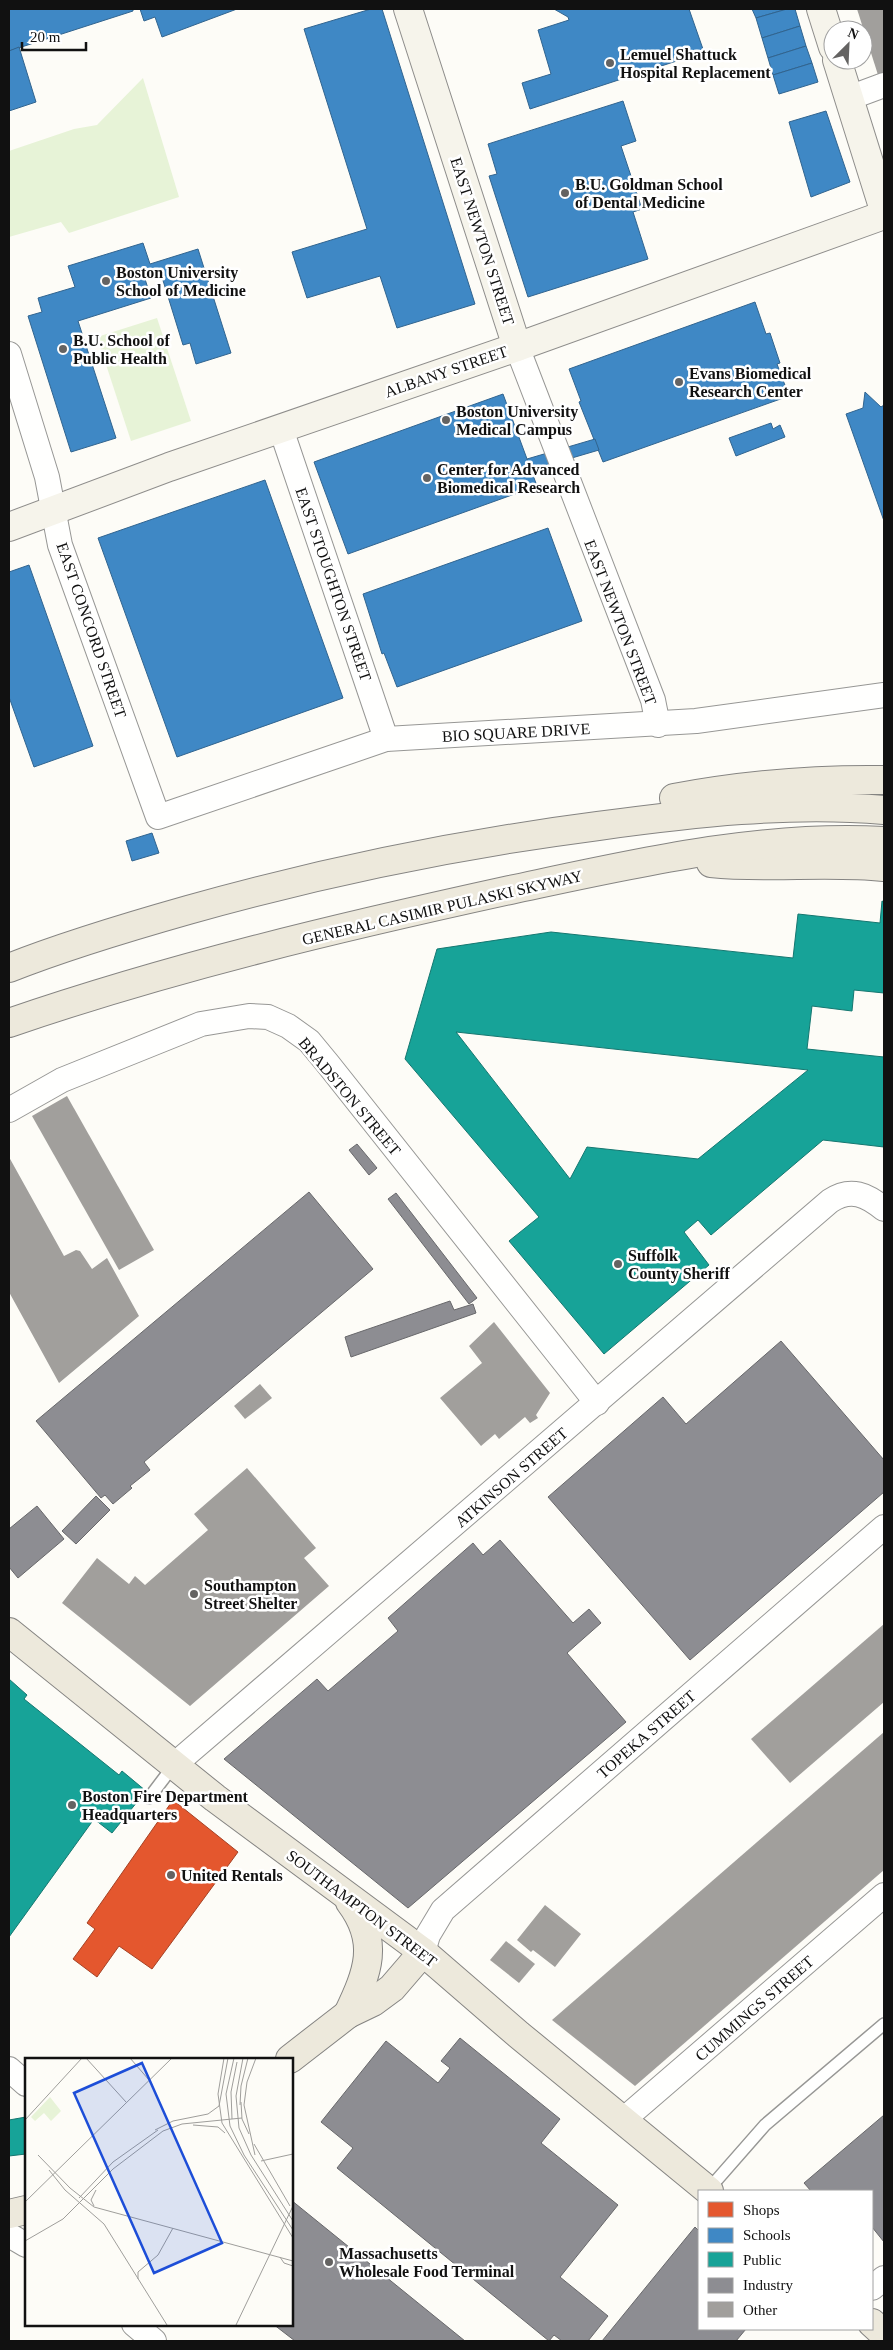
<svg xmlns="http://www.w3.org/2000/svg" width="893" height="2350" font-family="Georgia,serif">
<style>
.green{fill:#e7f3d7}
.shops{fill:#e4572e;stroke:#a54225}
.schools{fill:#3f88c5;stroke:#31648f}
.public{fill:#17a398;stroke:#157770;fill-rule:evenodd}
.industry{fill:#8d8d92;stroke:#68686b}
.building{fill:#a19f9c}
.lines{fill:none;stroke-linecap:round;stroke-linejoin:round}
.lane-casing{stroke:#979795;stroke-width:14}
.street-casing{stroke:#979795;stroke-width:26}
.secondary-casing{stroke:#8e8d8b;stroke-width:30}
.primary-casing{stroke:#858482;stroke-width:30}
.lane{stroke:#fffffe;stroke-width:11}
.street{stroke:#fffffe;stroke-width:24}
.secondary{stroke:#f6f4eb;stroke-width:28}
.primary{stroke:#ede9dc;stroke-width:28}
.poi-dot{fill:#646362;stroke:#fff;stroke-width:2}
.labels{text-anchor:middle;stroke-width:5;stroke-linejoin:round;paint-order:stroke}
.poi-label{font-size:16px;font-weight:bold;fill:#111;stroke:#fff;text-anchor:start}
.street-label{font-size:16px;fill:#111;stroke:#fff}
.inset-road{fill:none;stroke:#9f9e9b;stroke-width:1}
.view{fill:#1d4ed8;fill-opacity:0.15;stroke:#1d4ed8;stroke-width:2.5}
.inset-edge{fill:none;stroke:#111;stroke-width:2.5}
</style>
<rect width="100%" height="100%" fill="#fdfcf7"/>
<g class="green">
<path d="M 143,78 L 179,197 L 69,233 L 61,222 L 9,237 L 9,151 L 74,129 L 97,125 Z"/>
<path d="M 157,318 L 191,421 L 131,441 L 97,337 Z"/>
</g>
<path class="shops" d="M 173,1800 L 238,1852 L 152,1969 L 119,1946 L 97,1977 L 73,1959 L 95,1929 L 87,1923 Z"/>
<g class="schools">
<path d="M 9,9 L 133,9 L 133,11 L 9,51 Z"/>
<path d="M 140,9 L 237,9 L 162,37 L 155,17 L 144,21 Z"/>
<path d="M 371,9 L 382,9 L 475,304 L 397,328 L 380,276 L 307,298 L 292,252 L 367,229 L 304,29 Z"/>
<path d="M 554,9 L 689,9 L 704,52 L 530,109 L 522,83 L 551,74 L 538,30 L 569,20 L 568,17 Z"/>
<path d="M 752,9 L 787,9 L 756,18 Z"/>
<path d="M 787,9 L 795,9 L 800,26 L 762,38 L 756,18 Z"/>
<path d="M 800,26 L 806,46 L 768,58 L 762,38 Z"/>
<path d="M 806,46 L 812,63 L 773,75 L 768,58 Z"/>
<path d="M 19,47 L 36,102 L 9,111 L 9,51 Z"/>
<path d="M 812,63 L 818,82 L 779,94 L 773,75 Z"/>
<path d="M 623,101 L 636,141 L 621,146 L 642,209 L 633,212 L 648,259 L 528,297 L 489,176 L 497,174 L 488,144 Z"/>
<path d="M 826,111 L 850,182 L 811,197 L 789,122 Z"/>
<path d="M 143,243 L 150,264 L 198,249 L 231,353 L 196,364 L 190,343 L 183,345 L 161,274 L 145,279 L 151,298 L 78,321 L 116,438 L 71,452 L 28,316 L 42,312 L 38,298 L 75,287 L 68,266 Z"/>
<path d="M 755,302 L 766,334 L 770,333 L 780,363 L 777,364 L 789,396 L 603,462 L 579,402 L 581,401 L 569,369 Z"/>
<path d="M 865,392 L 881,407 L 884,405 L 884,521 L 846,414 L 863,408 Z"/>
<path d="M 503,394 L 537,486 L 348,554 L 314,462 Z"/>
<path d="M 771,423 L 773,429 L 780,425 L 785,437 L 736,456 L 729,438 Z"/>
<path d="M 595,439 L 599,450 L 531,470 L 527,459 Z"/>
<path d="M 265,480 L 343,698 L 177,757 L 98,538 Z"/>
<path d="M 548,528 L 582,621 L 397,687 L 384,653 L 382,654 L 363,594 Z"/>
<path d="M 29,565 L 93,746 L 34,767 L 9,697 L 9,572 Z"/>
<path d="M 152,833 L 159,853 L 132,861 L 126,841 Z"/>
</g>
<g class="public">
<path d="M 882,901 L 884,902 L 884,993 L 854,990 L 852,1011 L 812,1006 L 807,1049 L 884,1057 L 884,1147 L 823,1140 L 711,1235 L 698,1220 L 684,1232 L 709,1265 L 604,1354 L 509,1241 L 539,1217 L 405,1059 L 437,949 L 551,932 L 793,958 L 798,914 L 880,923 ZM 456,1032 L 808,1070 L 698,1159 L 587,1147 L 570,1179 Z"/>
<path d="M 9,1679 L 27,1695 L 24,1699 L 119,1775 L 122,1771 L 146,1791 L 112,1833 L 94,1819 L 9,1937 Z"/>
<path d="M 26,2117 L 26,2154 L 9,2156 L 9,2120 Z"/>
</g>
<g class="industry">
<path d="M 357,1144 L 377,1168 L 369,1175 L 349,1150 Z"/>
<path d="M 309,1192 L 373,1269 L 144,1462 L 150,1470 L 130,1486 L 132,1488 L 113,1504 L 105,1495 L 101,1498 L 36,1421 Z"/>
<path d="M 396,1193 L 477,1298 L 469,1304 L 388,1199 Z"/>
<path d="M 450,1301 L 454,1310 L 473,1304 L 476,1313 L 351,1357 L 345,1337 Z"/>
<path d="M 781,1341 L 884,1460 L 884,1492 L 690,1660 L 548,1497 L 663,1397 L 686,1424 Z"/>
<path d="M 96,1496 L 110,1510 L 76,1544 L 62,1531 Z"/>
<path d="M 37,1506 L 64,1539 L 18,1578 L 9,1567 L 9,1529 Z"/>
<path d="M 500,1540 L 573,1623 L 589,1609 L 601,1623 L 567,1653 L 626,1722 L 408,1908 L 224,1759 L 317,1679 L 328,1691 L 398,1631 L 388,1618 L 473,1543 L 483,1555 Z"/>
<path d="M 460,2038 L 560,2119 L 541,2143 L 618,2205 L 560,2277 L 608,2316 L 588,2341 L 562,2341 L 554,2335 L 549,2341 L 337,2168 L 353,2148 L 321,2122 L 386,2041 L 438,2083 L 450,2068 L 441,2061 Z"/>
<path d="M 884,2115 L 884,2242 L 872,2227 L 872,2191 L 811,2191 L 804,2183 Z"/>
<path d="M 291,2200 L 465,2341 L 295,2341 L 273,2324 L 291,2324 Z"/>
<path d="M 695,2227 L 699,2231 L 699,2329 L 746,2329 L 736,2341 L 602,2341 Z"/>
</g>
<g class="building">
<path d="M 857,9 L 884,9 L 884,76 L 879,78 Z"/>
<path d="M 67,1096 L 154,1250 L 119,1270 L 32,1116 Z"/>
<path d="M 9,1157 L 64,1256 L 76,1250 L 80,1251 L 92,1269 L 107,1258 L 139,1316 L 59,1383 L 9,1292 Z"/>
<path d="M 494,1322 L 550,1393 L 536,1415 L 538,1418 L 530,1423 L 525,1417 L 499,1439 L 495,1434 L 481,1446 L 440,1398 L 482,1363 L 469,1346 Z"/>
<path d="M 260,1384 L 272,1398 L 245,1419 L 234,1406 Z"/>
<path d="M 247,1468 L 316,1548 L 304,1558 L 329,1586 L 190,1706 L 62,1603 L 97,1558 L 129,1584 L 135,1576 L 145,1585 L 208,1530 L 194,1514 Z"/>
<path d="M 884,1624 L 884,1702 L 790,1783 L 751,1739 Z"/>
<path d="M 884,1732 L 884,1870 L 635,2086 L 552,2020 Z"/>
<path d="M 545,1905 L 581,1934 L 555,1967 L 533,1950 L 531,1952 L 517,1940 Z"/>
<path d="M 506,1941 L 535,1964 L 519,1983 L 490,1960 Z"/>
</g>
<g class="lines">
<defs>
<g id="lane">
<path d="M 149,1798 L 174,1765"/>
<path d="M 708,2190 L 765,2125 L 884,2024"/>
</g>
<g id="street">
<path d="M 849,98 L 884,85"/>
<path d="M 517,347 L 653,700 L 658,725"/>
<path d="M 9,354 L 47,477 L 60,545 L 158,817 L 386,739 L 696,721 L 884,695"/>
<path d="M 281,429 L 386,739"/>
<path d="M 9,1110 L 62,1080 L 201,1024 L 249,1016 L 268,1017 L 288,1026 L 309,1041 L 328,1064 L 597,1403"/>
<path d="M 174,1765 L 830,1201 C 851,1187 867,1195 884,1209"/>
<path d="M 423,1952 L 428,1935 L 443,1910 L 884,1527"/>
<path d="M 9,2069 L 26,2084"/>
<path d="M 623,2120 L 884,1895"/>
<path d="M 9,2235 L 26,2245"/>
<path d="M 872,2288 L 884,2278"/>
<path d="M 134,2324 L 154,2341"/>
</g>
<g id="secondary">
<path d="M 408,9 L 517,347"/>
<path d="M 821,9 L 833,47"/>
<path d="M 837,60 L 884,210"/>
<path d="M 9,527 L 169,467 L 517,347 L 884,215"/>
</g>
<g id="primary">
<path d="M 674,798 C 744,785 814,779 884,780"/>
<path d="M 711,863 C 769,869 826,861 884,867"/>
<path d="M 9,968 C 67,945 128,927 188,910 C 323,872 459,844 598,826 C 693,813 788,802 884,810"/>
<path d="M 9,1023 C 172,967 341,927 510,890 C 632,864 758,834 884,841"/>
<path d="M 9,1632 L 215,1798 L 423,1952 L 519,2035 L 709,2191"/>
<path d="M 348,2014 C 368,1972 380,1942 350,1902"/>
<path d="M 290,2059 L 348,2014 L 373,2002 L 392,1988 L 423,1952"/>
<path d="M 9,2214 L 26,2210"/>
<path d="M 872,2323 L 884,2334"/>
</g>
</defs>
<use href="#lane" class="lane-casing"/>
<use href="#street" class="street-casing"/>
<use href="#secondary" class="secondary-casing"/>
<use href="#primary" class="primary-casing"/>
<use href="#lane" class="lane"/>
<use href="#street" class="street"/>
<use href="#secondary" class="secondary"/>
<use href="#primary" class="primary"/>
</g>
<g class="poi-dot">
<circle cx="610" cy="63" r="5"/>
<circle cx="565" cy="193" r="5"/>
<circle cx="106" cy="281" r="5"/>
<circle cx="63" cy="349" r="5"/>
<circle cx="679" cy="382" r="5"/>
<circle cx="446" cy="420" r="5"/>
<circle cx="427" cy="478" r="5"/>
<circle cx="618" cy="1264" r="5"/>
<circle cx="194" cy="1594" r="5"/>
<circle cx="72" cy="1805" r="5"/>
<circle cx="171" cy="1875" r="5"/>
<circle cx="329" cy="2262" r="5"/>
</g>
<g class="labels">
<g class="poi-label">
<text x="620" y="60">Lemuel Shattuck<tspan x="620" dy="18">Hospital Replacement</tspan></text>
<text x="575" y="190">B.U. Goldman School<tspan x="575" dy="18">of Dental Medicine</tspan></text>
<text x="116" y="278">Boston University<tspan x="116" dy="18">School of Medicine</tspan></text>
<text x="73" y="346">B.U. School of<tspan x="73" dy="18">Public Health</tspan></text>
<text x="689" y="379">Evans Biomedical<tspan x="689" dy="18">Research Center</tspan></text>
<text x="456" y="417">Boston University<tspan x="456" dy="18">Medical Campus</tspan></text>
<text x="437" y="475">Center for Advanced<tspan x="437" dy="18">Biomedical Research</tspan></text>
<text x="628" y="1261">Suffolk<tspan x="628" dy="18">County Sheriff</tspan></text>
<text x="204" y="1591">Southampton<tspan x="204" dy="18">Street Shelter</tspan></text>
<text x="82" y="1802">Boston Fire Department<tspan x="82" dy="18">Headquarters</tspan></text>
<text x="181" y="1881">United Rentals</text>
<text x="339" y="2259">Massachusetts<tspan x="339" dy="18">Wholesale Food Terminal</tspan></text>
</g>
<g class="street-label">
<text transform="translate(483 241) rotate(72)" y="6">EAST NEWTON STREET</text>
<text transform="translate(446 371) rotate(-19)" y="6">ALBANY STREET</text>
<text transform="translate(334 584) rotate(71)" y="6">EAST STOUGHTON STREET</text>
<text transform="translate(621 622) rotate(69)" y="6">EAST NEWTON STREET</text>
<text transform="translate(92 630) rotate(71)" y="6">EAST CONCORD STREET</text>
<text transform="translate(516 732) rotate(-3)" y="6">BIO SQUARE DRIVE</text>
<text transform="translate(442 907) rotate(-13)" y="6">GENERAL CASIMIR PULASKI SKYWAY</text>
<text transform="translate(350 1096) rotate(50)" y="6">BRADSTON STREET</text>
<text transform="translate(511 1477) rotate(-41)" y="6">ATKINSON STREET</text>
<text transform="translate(646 1734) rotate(-41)" y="6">TOPEKA STREET</text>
<text transform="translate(362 1908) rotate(37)" y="6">SOUTHAMPTON STREET</text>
<text transform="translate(754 2008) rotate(-41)" y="6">CUMMINGS STREET</text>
</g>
</g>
<g transform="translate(25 2058)">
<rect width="268" height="268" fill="#fdfcf7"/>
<path d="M 25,39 L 36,53 L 26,63 L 19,55 L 10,63 L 6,59 Z" fill="#e7f3d7"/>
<path class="inset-road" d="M 61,0 L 101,44M 105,0 L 124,22M 199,0 L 193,36 L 197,65 L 268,180M 209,0 L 201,36 L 205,68 L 219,97 L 268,172M 218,0 L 211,38 L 214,70 L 226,97 L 268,163M 216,44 L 217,61 L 224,76M 215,47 L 216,28 L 223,0M 194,48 L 203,0M 207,61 L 206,34 L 212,4M 0,62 L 57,0M 168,67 L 193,69 L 200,75M 130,72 L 148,63 L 183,56 L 194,48M 229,86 L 265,148M 13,97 L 45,130 L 69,149 L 268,203M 230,97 L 219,47 L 222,24 L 231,0M 236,103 L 268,96M 24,112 L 40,132 L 79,166 L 142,267M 54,140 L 88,104 L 133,72M 0,144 L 147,0M 69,148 L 66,142 L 71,132M 0,183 L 38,161 L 88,111 L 138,73 L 157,66 L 217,60M 255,199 L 259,205 L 268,208M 113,221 L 113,214 L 133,197 L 148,170M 211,267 L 268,148"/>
<path class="view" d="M 117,5 L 197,185 L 129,215 L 49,35 Z"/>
<rect width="268" height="268" class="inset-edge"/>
</g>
<rect width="893" height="2350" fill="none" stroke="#111111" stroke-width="20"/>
<rect x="698" y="2190" width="175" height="140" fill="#ffffff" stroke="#a0a0a0"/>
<rect x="708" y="2202" width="25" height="15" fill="#e4572e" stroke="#a0a0a0"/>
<text x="743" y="2215" font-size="15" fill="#111111">Shops</text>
<rect x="708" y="2228" width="25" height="15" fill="#3f88c5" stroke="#a0a0a0"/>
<text x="743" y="2240" font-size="15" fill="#111111">Schools</text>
<rect x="708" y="2252" width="25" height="15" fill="#17a398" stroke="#a0a0a0"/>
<text x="743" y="2265" font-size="15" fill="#111111">Public</text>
<rect x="708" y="2278" width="25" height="15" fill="#8d8d92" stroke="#a0a0a0"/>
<text x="743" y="2290" font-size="15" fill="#111111">Industry</text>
<rect x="708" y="2302" width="25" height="15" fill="#a19f9c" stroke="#a0a0a0"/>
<text x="743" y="2315" font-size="15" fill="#111111">Other</text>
<g transform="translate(848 45) rotate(24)"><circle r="24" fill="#ffffff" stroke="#a0a0a0"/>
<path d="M0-4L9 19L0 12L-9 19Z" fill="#646362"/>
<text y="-8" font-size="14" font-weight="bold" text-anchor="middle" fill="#111111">N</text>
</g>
<path d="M22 42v8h64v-8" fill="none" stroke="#111111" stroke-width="2.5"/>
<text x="30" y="42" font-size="15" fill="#111111" stroke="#ffffff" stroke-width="4" paint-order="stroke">20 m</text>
</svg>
